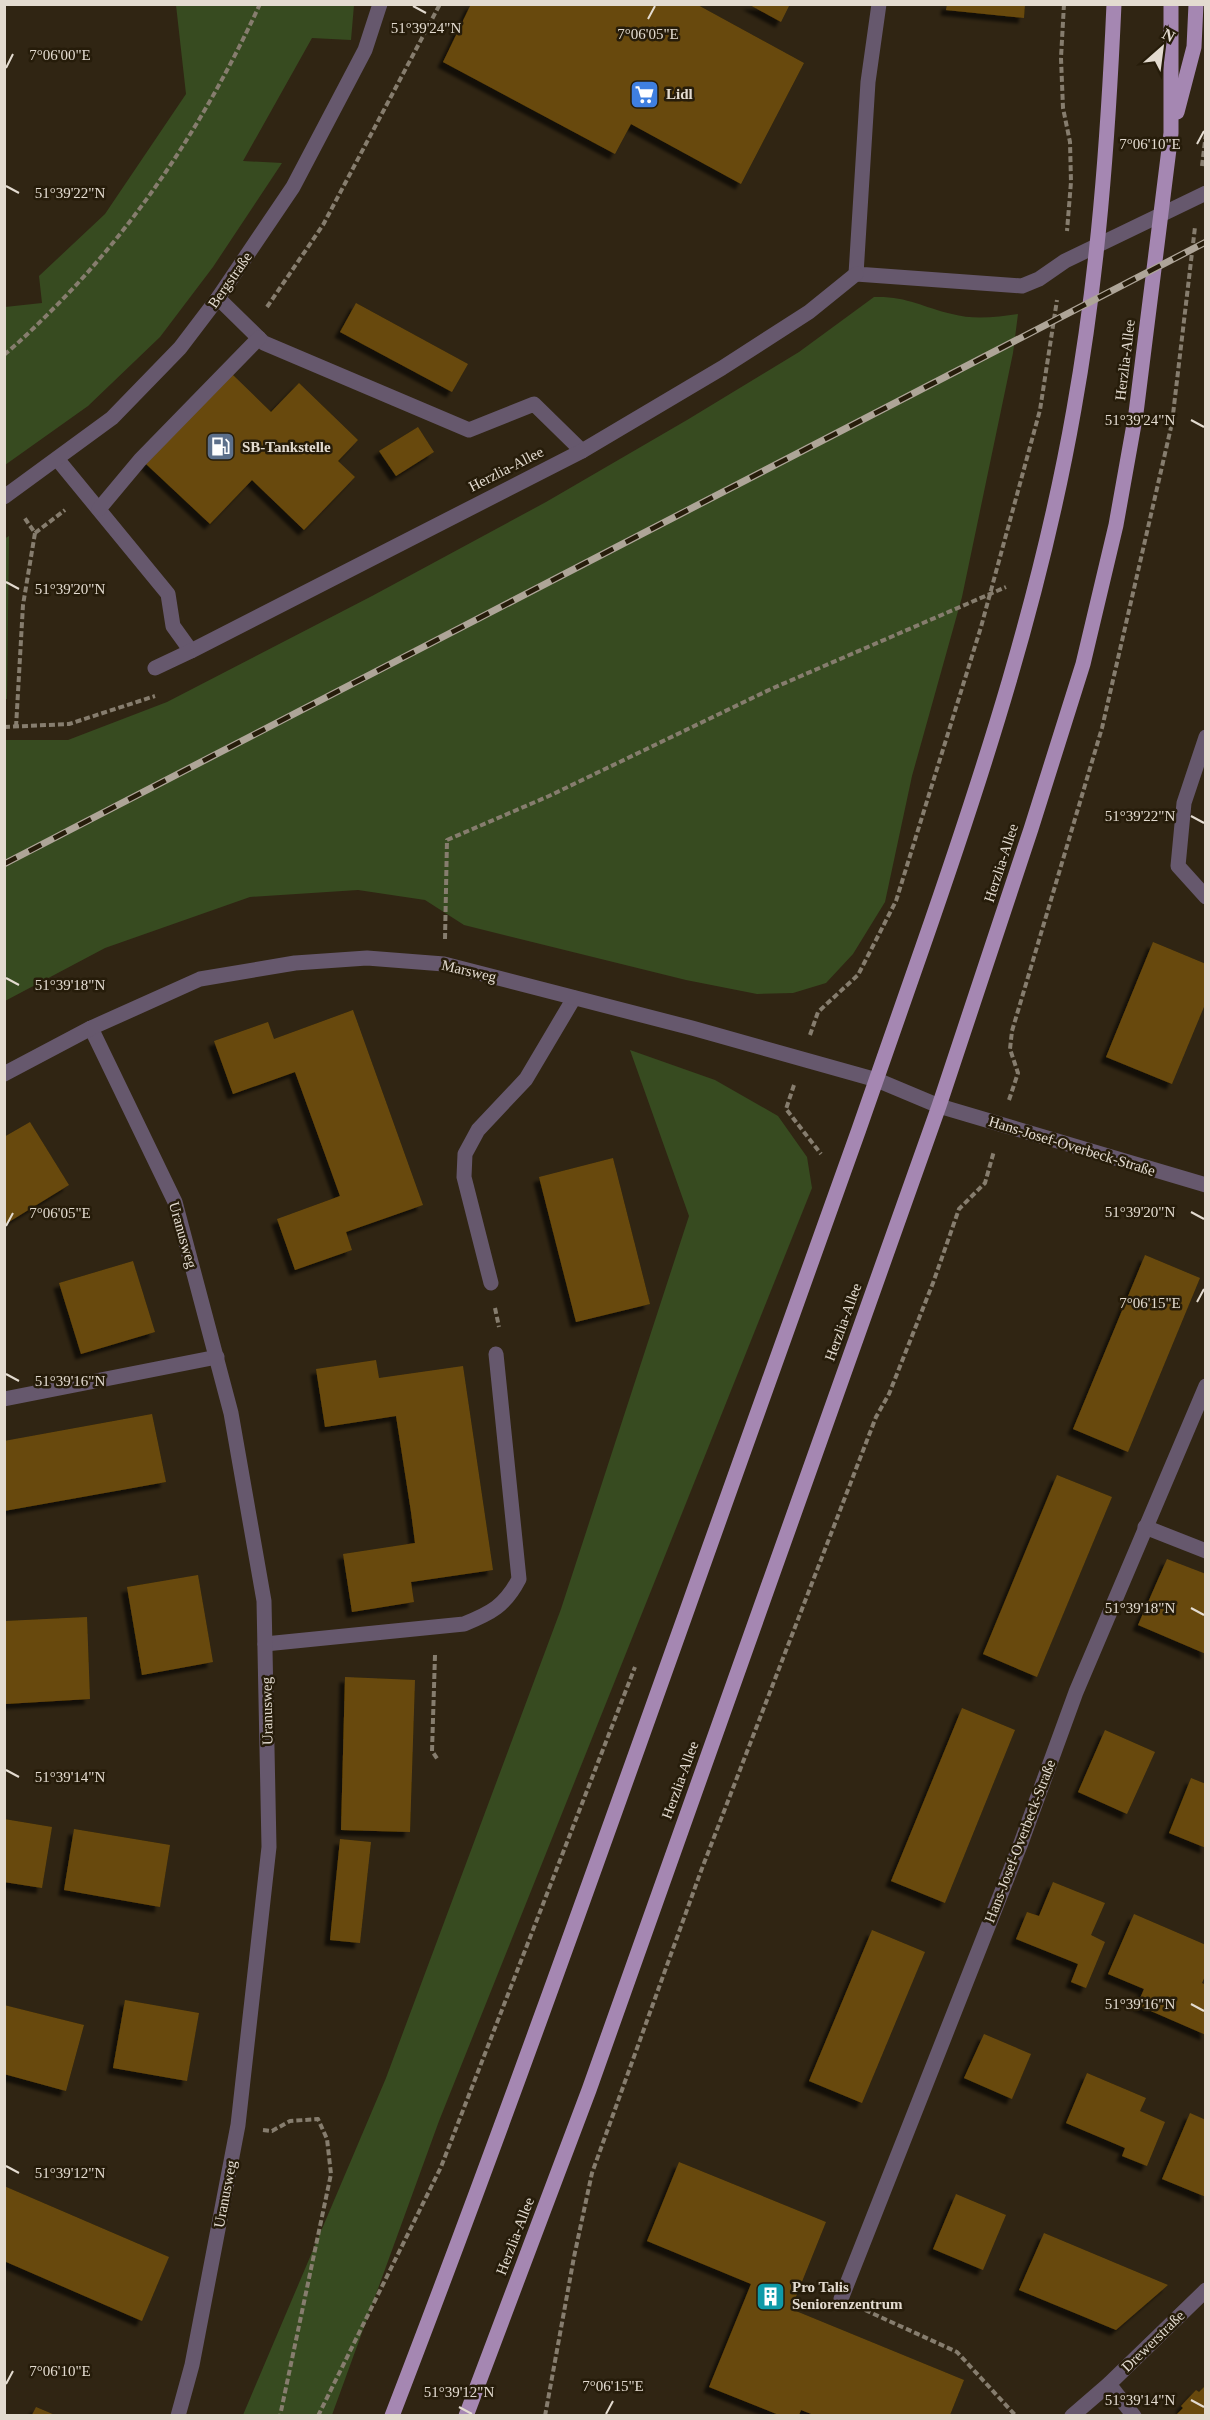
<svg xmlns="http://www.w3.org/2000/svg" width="1210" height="2420" font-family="Georgia,serif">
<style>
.green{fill:#374b20}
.building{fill:#68490b;filter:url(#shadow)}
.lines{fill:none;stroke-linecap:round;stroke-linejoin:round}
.path{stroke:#867d6e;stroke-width:4;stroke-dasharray:6 3;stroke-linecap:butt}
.service{stroke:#66586d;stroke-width:15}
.minor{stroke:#66586d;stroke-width:15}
.tertiary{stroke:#66586d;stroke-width:15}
.primary{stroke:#a587b2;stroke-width:15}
.rail-casing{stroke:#aea598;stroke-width:7}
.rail{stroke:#261c0a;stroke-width:4.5;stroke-dasharray:14;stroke-linecap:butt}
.ticks{fill:none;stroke:#e3dbd0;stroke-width:2}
.labels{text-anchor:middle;stroke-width:5;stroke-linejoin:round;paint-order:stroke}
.poi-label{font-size:15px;font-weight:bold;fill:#e3dbd0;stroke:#261c0a;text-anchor:start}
.street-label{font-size:15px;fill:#e3dbd0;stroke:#261c0a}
.ticks-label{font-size:15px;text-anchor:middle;fill:#e3dbd0;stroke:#261c0a;stroke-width:5;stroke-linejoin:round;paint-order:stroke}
</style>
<defs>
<filter id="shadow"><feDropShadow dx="-5.5" dy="5.5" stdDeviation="1.5" flood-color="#0009"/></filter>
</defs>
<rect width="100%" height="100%" fill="#302513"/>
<g class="green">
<path d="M 176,5 L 354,5 L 351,40 L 312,38 L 243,161 L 282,163 L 213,267 L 160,337 L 88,406 L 5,465 L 5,307 L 42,303 L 39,276 L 105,214 L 186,94 Z"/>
<path d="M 874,297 C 907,296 922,307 952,314 C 973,320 997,317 1018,314 L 1013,353 L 962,597 L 912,776 L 885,902 L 853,954 L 826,983 L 793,993 L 757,994 L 686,980 L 464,925 L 425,900 L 358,890 L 250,897 L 105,948 L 5,1001 L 5,740 L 68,740 L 167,702 L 372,596 L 546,502 L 687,420 L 799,352 Z"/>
<path d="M 9,536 L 7,699 L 4,699 L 4,539 Z"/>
<path d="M 630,1050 L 715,1080 L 778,1116 L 807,1157 L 812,1188 L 439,2121 L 332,2415 L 243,2415 L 386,2078 L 561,1609 L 689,1216 Z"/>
</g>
<g class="building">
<path d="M 471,4 L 696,4 L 804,63 L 741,184 L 631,124 L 615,154 L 443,62 Z"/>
<path d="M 748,4 L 790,4 L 781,22 Z"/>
<path d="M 947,4 L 1025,4 L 1024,18 L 946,10 Z"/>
<path d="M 356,303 L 468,364 L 452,392 L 340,332 Z"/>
<path d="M 232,374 L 271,412 L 299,383 L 358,440 L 338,461 L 355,477 L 304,530 L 252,480 L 210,524 L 146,464 Z"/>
<path d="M 418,427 L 434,452 L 396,476 L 379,451 Z"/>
<path d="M 1153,942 L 1206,964 L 1206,1002 L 1172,1084 L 1106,1057 Z"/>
<path d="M 353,1010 L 423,1205 L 346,1232 L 352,1250 L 295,1270 L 277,1219 L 340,1196 L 327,1160 L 295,1072 L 233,1094 L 214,1041 L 268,1022 L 274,1039 Z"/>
<path d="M 30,1122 L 69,1185 L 4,1225 L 4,1137 Z"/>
<path d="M 613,1158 L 650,1304 L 576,1322 L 539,1177 Z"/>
<path d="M 1145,1255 L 1200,1278 L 1128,1452 L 1073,1429 Z"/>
<path d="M 133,1261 L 155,1332 L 81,1354 L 59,1283 Z"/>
<path d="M 376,1360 L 379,1378 L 463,1366 L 493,1570 L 411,1582 L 414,1602 L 352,1612 L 343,1554 L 415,1543 L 411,1512 L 396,1416 L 325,1427 L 316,1369 Z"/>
<path d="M 152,1414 L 166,1482 L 4,1511 L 4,1441 Z"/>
<path d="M 1057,1475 L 1112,1497 L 1037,1677 L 983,1654 Z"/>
<path d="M 1167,1559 L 1206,1574 L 1206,1654 L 1138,1625 Z"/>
<path d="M 198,1575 L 213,1662 L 142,1675 L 127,1587 Z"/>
<path d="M 87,1617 L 90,1699 L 5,1704 L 5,1621 Z"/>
<path d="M 345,1677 L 415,1680 L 410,1832 L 341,1830 Z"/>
<path d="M 962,1708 L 1015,1730 L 945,1903 L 891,1881 Z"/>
<path d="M 1105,1730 L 1155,1752 L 1127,1814 L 1078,1792 Z"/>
<path d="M 1191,1778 L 1206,1784 L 1206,1848 L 1169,1833 Z"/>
<path d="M 4,1819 L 52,1827 L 42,1888 L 4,1882 Z"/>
<path d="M 74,1829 L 170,1845 L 160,1907 L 64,1890 Z"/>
<path d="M 340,1839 L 371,1842 L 360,1943 L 330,1940 Z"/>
<path d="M 1053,1882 L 1105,1903 L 1091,1935 L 1105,1942 L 1086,1988 L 1071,1982 L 1078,1964 L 1016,1939 L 1027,1912 L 1039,1916 Z"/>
<path d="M 1134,1914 L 1206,1945 L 1206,1974 L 1202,1983 L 1206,1985 L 1206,2035 L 1137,2005 L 1144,1989 L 1108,1974 Z"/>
<path d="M 872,1930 L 925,1952 L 862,2103 L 809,2081 Z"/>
<path d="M 125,2000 L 199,2013 L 187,2081 L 113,2068 Z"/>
<path d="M 4,2005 L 84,2025 L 66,2091 L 4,2074 Z"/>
<path d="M 984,2034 L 1031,2054 L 1012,2099 L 964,2078 Z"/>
<path d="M 1087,2073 L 1146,2098 L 1140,2111 L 1165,2122 L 1147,2166 L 1122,2156 L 1125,2148 L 1066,2123 Z"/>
<path d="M 1190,2113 L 1206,2120 L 1206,2197 L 1162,2179 Z"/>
<path d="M 679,2162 L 826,2222 L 791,2309 L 964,2380 L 950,2415 L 814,2415 L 801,2410 L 799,2415 L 779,2415 L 709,2387 L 751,2284 L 647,2241 Z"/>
<path d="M 4,2186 L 169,2257 L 142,2321 L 4,2261 Z"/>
<path d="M 956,2194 L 1006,2215 L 983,2270 L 933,2249 Z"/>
<path d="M 1044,2233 L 1168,2285 L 1116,2330 L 1019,2290 Z"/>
<path d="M 1206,2385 L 1206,2415 L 1176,2415 L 1183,2408 L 1181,2406 L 1196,2390 L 1199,2392 Z"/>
<path d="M 36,2407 L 55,2415 L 32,2415 Z"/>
</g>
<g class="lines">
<g class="path">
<path d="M 1064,4 L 1061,58 L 1063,108 L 1070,142 L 1071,182 L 1067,231"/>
<path d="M 1202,166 L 1206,133"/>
<path d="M 267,307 L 323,225 L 440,4"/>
<path d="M 4,355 C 22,340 38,324 54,308 C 141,221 208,116 260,4"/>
<path d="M 35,533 L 65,510"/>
<path d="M 4,727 L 69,724 L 155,696"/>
<path d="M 16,727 L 23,605 L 35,533 L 24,517"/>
<path d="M 445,939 L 447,840 L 549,796 L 771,689 L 1006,587"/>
<path d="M 810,1035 L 818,1012 L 858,975 L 896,901 L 981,627 L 1040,410 L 1057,300"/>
<path d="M 794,1085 L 786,1109 L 821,1154"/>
<path d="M 1009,1100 L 1018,1073 L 1010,1049 L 1012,1031 L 1102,728 L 1172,423 L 1195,227"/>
<path d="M 495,1308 L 499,1327"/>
<path d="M 435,1655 L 432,1751 L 438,1760"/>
<path d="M 263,2130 L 272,2131 L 290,2121 L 318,2119 L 327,2139 L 331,2174 L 280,2416"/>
<path d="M 865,2310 L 957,2352 L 1016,2416"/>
<path d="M 318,2416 L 441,2167 L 635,1667"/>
<path d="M 545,2416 L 574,2257 L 592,2173 L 701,1871 L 876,1417 L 889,1394 L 933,1283 L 959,1209 L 985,1183 L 994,1151"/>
</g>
<g class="service">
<path d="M 218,298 L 264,343 L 469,430 L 534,404 L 582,451"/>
<path d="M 58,460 L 168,594 L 173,626 L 191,651"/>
<path d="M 99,509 L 140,460 L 259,338"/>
<path d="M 491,1283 L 464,1177 L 465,1154 L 478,1130 L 526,1079 L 574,998"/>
<path d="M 4,1399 L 217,1357"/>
<path d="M 1145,1527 L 1206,1551"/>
<path d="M 265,1644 L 464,1624 C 491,1613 505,1606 519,1579 L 496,1354"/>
</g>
<g class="minor">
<path d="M 879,4 L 868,82 L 856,274 L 1022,286 L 1039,279 L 1065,261 L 1206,193"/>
<path d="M 155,668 L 191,651 L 582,451 L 722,368 L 809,312 L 856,274"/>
<path d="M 1206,737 L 1184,803 L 1178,866 L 1206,897"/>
<path d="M 91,1028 L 175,1202 L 231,1413 L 264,1601 L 269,1847 L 238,2125 L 192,2365 L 178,2416"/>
<path d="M 4,1074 L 91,1028 L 200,979 L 295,963 L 367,958 L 444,964 L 692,1028 L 877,1080 L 939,1106 L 1206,1185"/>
<path d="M 841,2299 L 1021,1843 L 1076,1692 L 1206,1386"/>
<path d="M 1109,2384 L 1134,2416"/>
<path d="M 1072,2416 L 1109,2384 L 1206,2290"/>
</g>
<path class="tertiary" d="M 4,497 L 112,418 L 180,348 L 218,298 L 293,187 L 365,50 L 380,4"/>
<g class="primary">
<path d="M 1177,112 L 1194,47 L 1196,4"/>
<path d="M 392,2416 C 523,2076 643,1732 766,1389 C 819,1242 872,1094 923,946 C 984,771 1042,592 1074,409 C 1098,275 1108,140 1114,4"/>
<path d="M 466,2416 L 589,2090 L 939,1106 L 1031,829 L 1083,664 L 1116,525 L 1136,413 L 1171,133 L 1171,4"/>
</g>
<defs>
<path id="rail" d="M 4,864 L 1206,242"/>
</defs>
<use href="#rail" class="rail-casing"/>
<use href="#rail" class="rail"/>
</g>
<path class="ticks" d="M 413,6 L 426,13M 648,19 L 655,6M 6,68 L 13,54M 1197,144 L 1204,131M 6,186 L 19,193M 1191,420 L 1204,427M 6,582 L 19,589M 1191,816 L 1204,823M 6,978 L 19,985M 1191,1212 L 1204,1219M 6,1226 L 13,1213M 1197,1302 L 1204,1289M 6,1374 L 19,1381M 1191,1608 L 1204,1615M 6,1770 L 19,1777M 1191,2004 L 1204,2011M 6,2166 L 19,2173M 6,2384 L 13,2371M 1191,2400 L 1204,2407M 459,2407 L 472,2414M 606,2414 L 613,2401"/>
<defs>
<symbol id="supermarket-square" viewBox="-11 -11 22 22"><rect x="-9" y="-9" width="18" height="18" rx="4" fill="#3f7fe0" stroke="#261c0a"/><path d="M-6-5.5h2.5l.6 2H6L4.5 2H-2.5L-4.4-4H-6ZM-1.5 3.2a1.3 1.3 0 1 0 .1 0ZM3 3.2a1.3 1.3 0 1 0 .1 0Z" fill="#fff"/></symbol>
<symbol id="fuel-square" viewBox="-11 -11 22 22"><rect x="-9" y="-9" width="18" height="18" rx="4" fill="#5c6f8a" stroke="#261c0a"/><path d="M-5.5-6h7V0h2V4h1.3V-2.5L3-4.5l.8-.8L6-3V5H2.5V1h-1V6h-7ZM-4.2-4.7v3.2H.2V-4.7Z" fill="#fff"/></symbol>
<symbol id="building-square" viewBox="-11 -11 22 22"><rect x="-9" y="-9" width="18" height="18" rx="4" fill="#0f9aa8" stroke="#261c0a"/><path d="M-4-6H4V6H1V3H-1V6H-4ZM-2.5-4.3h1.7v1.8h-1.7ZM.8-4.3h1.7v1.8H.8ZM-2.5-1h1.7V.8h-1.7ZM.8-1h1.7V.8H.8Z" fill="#fff"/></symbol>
</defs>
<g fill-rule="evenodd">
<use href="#supermarket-square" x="628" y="78" width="33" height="33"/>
<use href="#fuel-square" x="204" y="430" width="33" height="33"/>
<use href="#building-square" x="754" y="2280" width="33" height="33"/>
</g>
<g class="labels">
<g class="poi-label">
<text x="666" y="99">Lidl</text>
<text x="242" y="452">SB-Tankstelle</text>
<text x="792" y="2292">Pro Talis<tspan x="792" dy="17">Seniorenzentrum</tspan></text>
</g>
<g class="street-label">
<text transform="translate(230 280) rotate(-55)" y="5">Bergstraße</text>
<text transform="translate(1125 360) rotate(-83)" y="5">Herzlia-Allee</text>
<text transform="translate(506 469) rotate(-27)" y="5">Herzlia-Allee</text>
<text transform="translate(1001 863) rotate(-72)" y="5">Herzlia-Allee</text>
<text transform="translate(469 971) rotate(13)" y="5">Marsweg</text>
<text transform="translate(1072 1146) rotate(17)" y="5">Hans-Josef-Overbeck-Straße</text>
<text transform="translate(183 1235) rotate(74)" y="5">Uranusweg</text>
<text transform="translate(843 1322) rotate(-70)" y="5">Herzlia-Allee</text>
<text transform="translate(267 1711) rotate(-91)" y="5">Uranusweg</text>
<text transform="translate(680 1780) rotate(-70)" y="5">Herzlia-Allee</text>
<text transform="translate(1020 1841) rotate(-69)" y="5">Hans-Josef-Overbeck-Straße</text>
<text transform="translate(225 2194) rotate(-79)" y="5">Uranusweg</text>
<text transform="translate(515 2236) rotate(-69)" y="5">Herzlia-Allee</text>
<text transform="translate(1153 2341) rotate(-44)" y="5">Drewerstraße</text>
</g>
</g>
<g class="ticks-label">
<text x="426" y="33">51°39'24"N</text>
<text x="648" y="39">7°06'05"E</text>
<text x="60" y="60">7°06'00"E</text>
<text x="1150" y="149">7°06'10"E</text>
<text x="70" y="198">51°39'22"N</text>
<text x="1140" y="425">51°39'24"N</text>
<text x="70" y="594">51°39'20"N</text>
<text x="1140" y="821">51°39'22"N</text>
<text x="70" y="990">51°39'18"N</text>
<text x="1140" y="1217">51°39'20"N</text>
<text x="60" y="1218">7°06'05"E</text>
<text x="1150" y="1308">7°06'15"E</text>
<text x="70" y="1386">51°39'16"N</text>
<text x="1140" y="1613">51°39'18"N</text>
<text x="70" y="1782">51°39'14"N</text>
<text x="1140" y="2009">51°39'16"N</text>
<text x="70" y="2178">51°39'12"N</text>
<text x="60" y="2376">7°06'10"E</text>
<text x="613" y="2391">7°06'15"E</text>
<text x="459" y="2397">51°39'12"N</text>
<text x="1140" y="2405">51°39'14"N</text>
</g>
<rect width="1210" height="2420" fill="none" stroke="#e3dbd0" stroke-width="12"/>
<g transform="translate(1162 48) rotate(28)" stroke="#261c0a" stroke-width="4.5" paint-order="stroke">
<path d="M0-4.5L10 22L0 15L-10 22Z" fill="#e3dbd0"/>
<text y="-9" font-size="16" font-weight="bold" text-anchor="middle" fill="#e3dbd0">N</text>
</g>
</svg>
